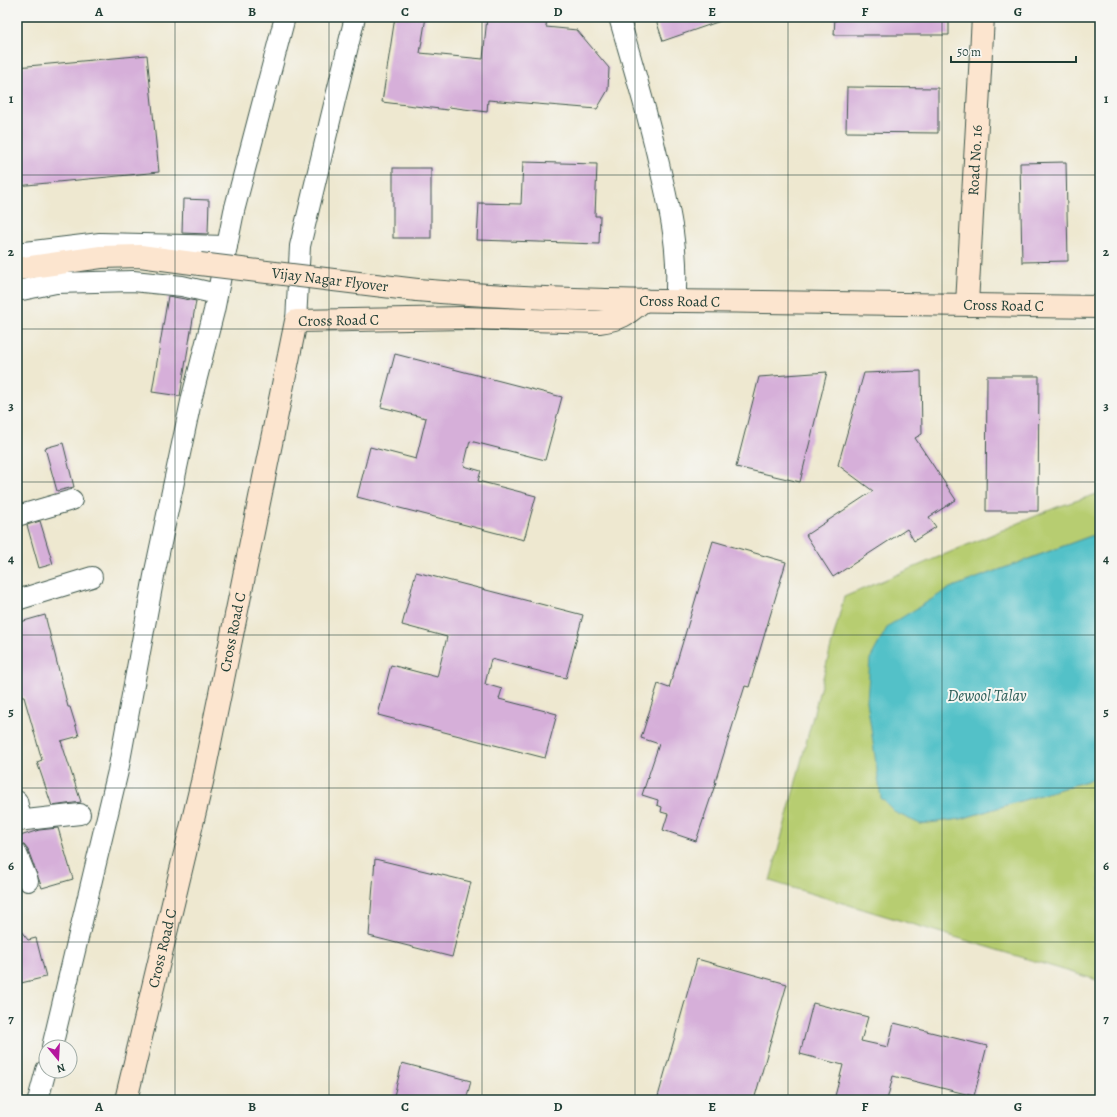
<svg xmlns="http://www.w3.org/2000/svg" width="1117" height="1117" font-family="Alegreya,serif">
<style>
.green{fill:#b7cd71;stroke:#6b8552}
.water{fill:#53c1c8;stroke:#397f7e}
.building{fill:#d6afd9}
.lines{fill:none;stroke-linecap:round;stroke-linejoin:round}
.street-casing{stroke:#3e574b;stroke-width:22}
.secondary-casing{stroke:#3e574b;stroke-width:24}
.street{stroke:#fff;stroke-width:20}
.secondary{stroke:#fce5cf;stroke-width:22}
.secondary-bridge-casing{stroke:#3e574b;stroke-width:24;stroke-linecap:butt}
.secondary-bridge{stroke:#fce5cf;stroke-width:22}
.grid{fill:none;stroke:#1f3d34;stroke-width:1;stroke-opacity:0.55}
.labels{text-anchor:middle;stroke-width:4;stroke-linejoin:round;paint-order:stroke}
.street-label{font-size:15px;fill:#1f3d34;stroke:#f6f6f2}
.water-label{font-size:16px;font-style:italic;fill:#2c5e59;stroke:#f6f6f2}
.neatline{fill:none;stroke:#1f3d34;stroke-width:1.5}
.grid-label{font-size:13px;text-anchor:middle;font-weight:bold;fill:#1f3d34}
</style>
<rect width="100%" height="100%" fill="#f6f6f2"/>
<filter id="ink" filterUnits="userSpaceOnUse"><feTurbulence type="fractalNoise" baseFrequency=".025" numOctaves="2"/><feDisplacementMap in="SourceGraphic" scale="8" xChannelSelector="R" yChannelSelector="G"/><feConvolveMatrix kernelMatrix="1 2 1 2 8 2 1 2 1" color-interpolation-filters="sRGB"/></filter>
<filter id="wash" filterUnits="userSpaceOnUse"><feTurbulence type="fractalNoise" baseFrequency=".012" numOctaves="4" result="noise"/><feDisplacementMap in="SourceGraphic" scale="16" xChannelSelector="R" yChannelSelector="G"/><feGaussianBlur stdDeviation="0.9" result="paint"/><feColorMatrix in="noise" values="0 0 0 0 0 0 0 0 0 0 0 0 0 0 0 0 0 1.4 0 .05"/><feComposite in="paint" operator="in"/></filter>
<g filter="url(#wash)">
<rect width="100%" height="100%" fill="#eee8d0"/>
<path class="green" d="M 1100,493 L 1100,533 L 1088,537 L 950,588 L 920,824 L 961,819 L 1100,777 L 1100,981 L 770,881 L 844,597 L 1057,507 Z"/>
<path class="water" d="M 1100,533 L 1100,777 L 961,819 L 920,824 L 896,813 L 881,798 L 867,701 L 870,659 L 888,626 L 950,588 L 1088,537 Z"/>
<g id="blocks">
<g class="building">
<path d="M 395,17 L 426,17 L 420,53 L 483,59 L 487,17 L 547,17 L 546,27 L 577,30 L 609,68 L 608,90 L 597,109 L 488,100 L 487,112 L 449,107 L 448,110 L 382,102 Z"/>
<path d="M 655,17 L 726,17 L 726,19 L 663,41 Z"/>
<path d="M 835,17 L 949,17 L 949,35 L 834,35 Z"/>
<path d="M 147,55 L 159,172 L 17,186 L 17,67 Z"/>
<path d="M 847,87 L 938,88 L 938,133 L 846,132 Z"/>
<path d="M 523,162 L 597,164 L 595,216 L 600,216 L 599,244 L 477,240 L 479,203 L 521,204 Z"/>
<path d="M 1066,162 L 1068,261 L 1022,262 L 1020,163 Z"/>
<rect x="393" y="168" width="38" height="70"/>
<path d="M 183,199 L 209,200 L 208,234 L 182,233 Z"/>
<path d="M 168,296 L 196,301 L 180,396 L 152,392 Z"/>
<path d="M 395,354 L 562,397 L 545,460 L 470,441 L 464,466 L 481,471 L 478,481 L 536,496 L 524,540 L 357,497 L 370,447 L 416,459 L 426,418 L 381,407 Z"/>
<path d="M 921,371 L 922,434 L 915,438 L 956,500 L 929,517 L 936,527 L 914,541 L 907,529 L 833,577 L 806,535 L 873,491 L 838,465 L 864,373 Z"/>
<path d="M 827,372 L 800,482 L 736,467 L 759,377 Z"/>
<path d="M 987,376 L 1039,376 L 1038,511 L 986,511 Z"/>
<path d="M 63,443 L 74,487 L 57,491 L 45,448 Z"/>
<path d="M 40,521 L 53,564 L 39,568 L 27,525 Z"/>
<path d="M 713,541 L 786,562 L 749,687 L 745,686 L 715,782 L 716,782 L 696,841 L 663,830 L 668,814 L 661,812 L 662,807 L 657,805 L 658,800 L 642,795 L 659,744 L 641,738 L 658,684 L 669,688 Z"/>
<path d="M 416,572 L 583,615 L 566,678 L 491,659 L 485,684 L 502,689 L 499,699 L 557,714 L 545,758 L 378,715 L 391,665 L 437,677 L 447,637 L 402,625 Z"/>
<path d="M 45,615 L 68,707 L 70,707 L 79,736 L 61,741 L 81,802 L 52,806 L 37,762 L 42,760 L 24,697 L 22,697 L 17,677 L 17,623 Z"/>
<path d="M 58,828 L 73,879 L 42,888 L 28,850 L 24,845 L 17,843 L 17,837 L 39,830 Z"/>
<path d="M 375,859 L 471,882 L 452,957 L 369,936 Z"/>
<path d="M 17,926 L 28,940 L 36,938 L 46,977 L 17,984 Z"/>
<path d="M 697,959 L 787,984 L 754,1100 L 657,1100 Z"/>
<path d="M 813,1003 L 868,1017 L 861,1041 L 888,1047 L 894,1023 L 987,1046 L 974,1096 L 893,1076 L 887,1100 L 834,1100 L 843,1065 L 800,1054 Z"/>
<path d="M 402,1063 L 471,1081 L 466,1100 L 393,1100 Z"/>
</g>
</g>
</g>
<g filter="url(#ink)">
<use href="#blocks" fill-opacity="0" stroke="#3e574b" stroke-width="1"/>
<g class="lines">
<defs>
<g id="street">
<path d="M 619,17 C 633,66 648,114 659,164 C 670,210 680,254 675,302"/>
<path d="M 17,253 L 100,243 L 227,246"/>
<path d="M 17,291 L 56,283 L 133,281 L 182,286 L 217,294"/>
<path d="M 296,321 L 300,246 L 355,17"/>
<path d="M 17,516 L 72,500"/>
<path d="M 17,600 L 92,577"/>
<path d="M 17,801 L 20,814 L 17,820"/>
<path d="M 17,821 L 80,814"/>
<path d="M 17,854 L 28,881"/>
<path d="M 52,1047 L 118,771 L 154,576 L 192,397 L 214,311 L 234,211 L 285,17"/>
<path d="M 38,1100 L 46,1070"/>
</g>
<g id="secondary">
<path d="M 17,269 L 101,257 L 140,256 L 200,264"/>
<path id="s1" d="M 417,290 C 532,300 648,301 764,302 C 876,303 988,305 1100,307"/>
<path id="s2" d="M 967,304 L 983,17"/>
<path id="s3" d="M 126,1100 L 202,782 L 296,321 L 464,318 L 599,322 C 622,319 626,315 644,300"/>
</g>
</defs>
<use href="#street" class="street-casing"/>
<use href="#secondary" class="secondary-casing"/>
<use href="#street" class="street"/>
<use href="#secondary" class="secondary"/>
<defs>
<g id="secondary-bridge">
<path id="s4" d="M 200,264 L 417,290"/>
</g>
</defs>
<use href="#secondary-bridge" class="secondary-bridge-casing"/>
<use href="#secondary-bridge" class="secondary-bridge"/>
</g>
</g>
<path class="grid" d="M 175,17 L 175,1100M 329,17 L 329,1100M 482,17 L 482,1100M 635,17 L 635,1100M 788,17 L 788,1100M 942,17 L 942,1100M 17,175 L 1100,175M 17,329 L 1100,329M 17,482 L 1100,482M 17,635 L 1100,635M 17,788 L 1100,788M 17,942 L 1100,942"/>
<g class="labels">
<g class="street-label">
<text dy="5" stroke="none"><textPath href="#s2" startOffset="144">Road No. 16</textPath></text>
<text dy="5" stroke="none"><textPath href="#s4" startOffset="131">Vijay Nagar Flyover</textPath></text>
<text dy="5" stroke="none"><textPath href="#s1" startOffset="263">Cross Road C</textPath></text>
<text dy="5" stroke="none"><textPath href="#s1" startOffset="587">Cross Road C</textPath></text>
<text dy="5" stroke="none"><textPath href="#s3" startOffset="840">Cross Road C</textPath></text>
<text dy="5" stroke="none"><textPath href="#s3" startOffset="480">Cross Road C</textPath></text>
<text dy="5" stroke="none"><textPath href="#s3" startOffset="156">Cross Road C</textPath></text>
</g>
<g class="water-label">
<text x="987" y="701">Dewool Talav</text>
</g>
</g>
<rect width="1117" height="1117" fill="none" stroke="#f6f6f2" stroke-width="44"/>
<g transform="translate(58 1059) rotate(162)"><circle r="19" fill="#f6f6f2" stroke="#a0aca6"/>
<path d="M0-3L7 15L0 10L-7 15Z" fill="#b5179e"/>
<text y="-6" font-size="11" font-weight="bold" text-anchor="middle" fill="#1f3d34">N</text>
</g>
<path d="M951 56v6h125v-6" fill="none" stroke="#1f3d34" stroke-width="2"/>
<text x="957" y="56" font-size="12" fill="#1f3d34" stroke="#f6f6f2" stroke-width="3" paint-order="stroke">50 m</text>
<rect x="22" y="22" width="1073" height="1073" class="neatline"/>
<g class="grid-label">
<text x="99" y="16">A</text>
<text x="252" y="16">B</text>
<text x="405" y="16">C</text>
<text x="558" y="16">D</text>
<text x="712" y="16">E</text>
<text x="865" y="16">F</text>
<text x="1018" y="16">G</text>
<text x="11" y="103">1</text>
<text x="1106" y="103">1</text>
<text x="11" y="256">2</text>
<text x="1106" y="256">2</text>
<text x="11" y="410">3</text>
<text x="1106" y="410">3</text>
<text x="11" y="563">4</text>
<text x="1106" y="563">4</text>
<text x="11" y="716">5</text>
<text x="1106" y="716">5</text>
<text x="11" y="870">6</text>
<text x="1106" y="870">6</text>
<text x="11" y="1023">7</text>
<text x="1106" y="1023">7</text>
<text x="99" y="1111">A</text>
<text x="252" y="1111">B</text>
<text x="405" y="1111">C</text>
<text x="558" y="1111">D</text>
<text x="712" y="1111">E</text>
<text x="865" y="1111">F</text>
<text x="1018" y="1111">G</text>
</g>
</svg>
